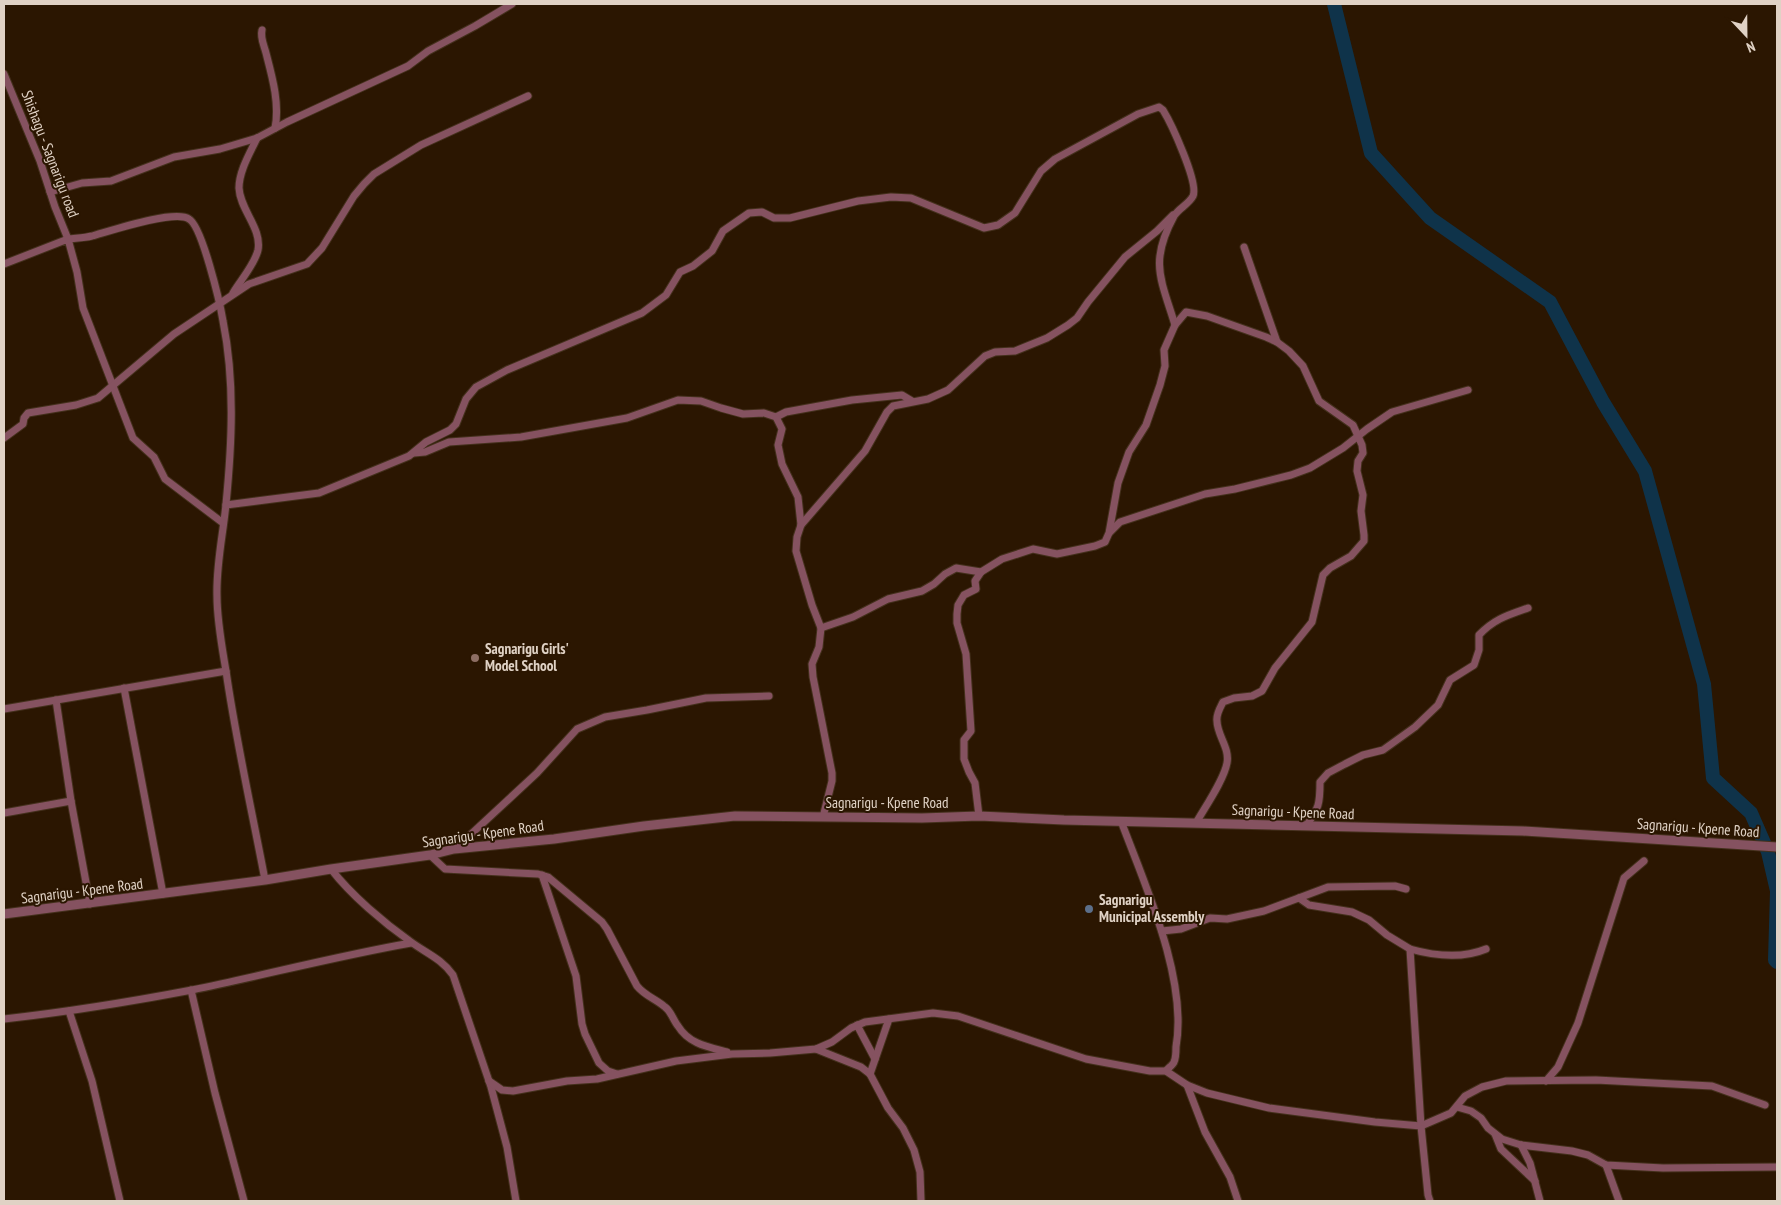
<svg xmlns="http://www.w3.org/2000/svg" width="1781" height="1205" font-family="'PT Sans Narrow',sans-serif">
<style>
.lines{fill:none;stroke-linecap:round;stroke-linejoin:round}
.river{stroke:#0f334a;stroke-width:14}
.minor-casing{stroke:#44301c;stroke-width:9}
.tertiary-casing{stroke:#44301c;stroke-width:11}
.minor{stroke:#855260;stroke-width:7}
.tertiary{stroke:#855260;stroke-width:9}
.education-dot{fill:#8d6e63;stroke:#2b1601;stroke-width:2}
.service-dot{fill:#5c6f8a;stroke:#2b1601;stroke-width:2}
.labels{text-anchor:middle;stroke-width:4;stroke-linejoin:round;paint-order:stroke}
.street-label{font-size:15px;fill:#e0d2c5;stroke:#2b1601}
.poi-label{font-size:15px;font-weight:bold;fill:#e0d2c5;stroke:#2b1601;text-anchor:start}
</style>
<rect width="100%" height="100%" fill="#2b1601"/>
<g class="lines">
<path class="river" d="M 1334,4 L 1371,153 L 1430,218 L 1550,302 L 1603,402 L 1645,471 L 1704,684 L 1713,778 L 1751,813 L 1768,852 L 1777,891 L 1775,960 L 1777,962"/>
<defs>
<g id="minor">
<path d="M 262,30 C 260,38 264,45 266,53 C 272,76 280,104 275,128"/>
<path d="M 4,74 L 40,161 L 55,207 L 68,239 C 76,238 84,238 92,236 C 110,231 175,209 189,219 C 202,226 220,303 223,321 C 235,381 232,443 226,504 C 223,535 216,565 217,596 C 217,621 222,647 226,671 C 236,741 252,811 265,880"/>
<path d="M 50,192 L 82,183 L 111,181 L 174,157 L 220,149 L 257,138 L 287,122 L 408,66 L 428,51 L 475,26 L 512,4"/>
<path d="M 1244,247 L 1277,342"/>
<path d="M 4,264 L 68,239 L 77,272 L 83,308 L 133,438 L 154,457 L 165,479 L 223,523"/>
<path d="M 233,293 C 240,281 255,264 258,250 C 262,228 240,210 239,188 C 239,171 250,153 257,138"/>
<path d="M 776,417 L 786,412 L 852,400 L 902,395 L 912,401"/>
<path d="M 4,438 L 23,424 L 24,418 L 28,413 L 76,405 L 98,398 L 174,334 L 249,284 L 307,264 L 322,248 L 354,196 L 364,184 L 374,174 L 421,145 L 528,96"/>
<path d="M 414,453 L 425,452 L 449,442 L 521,437 L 627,418 L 678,400 L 701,401 L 721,408 L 743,414 L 764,413 L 776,417 L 782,429 L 778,445 L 782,464 L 798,497 L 801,525 L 797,537 L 796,551 L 812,605 L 821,628 L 819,647 L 812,664 L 813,677 L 832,773 L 832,781 L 823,817"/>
<path d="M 226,505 L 319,493 L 409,456 L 426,442 L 450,430 L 456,424 L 466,399 L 476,387 L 507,370 L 642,313 L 666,295 L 680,272 L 693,266 L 712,251 L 723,231 L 749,213 L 762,212 L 774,218 L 790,218 L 858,201 L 891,197 L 911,198 L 984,228 L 998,225 L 1015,213 L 1041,171 L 1055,159 L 1138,114 L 1159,107 L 1163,110 C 1171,123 1199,183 1193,196 C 1189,204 1179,208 1174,216 C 1149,262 1161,279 1175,325"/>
<path d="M 801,525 L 865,451 L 887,412 L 893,406 L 928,399 L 948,390 L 985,356 L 995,352 L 1015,351 L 1047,338 L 1068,325 L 1077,318 L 1088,302 L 1125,257 L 1157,231 L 1173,215"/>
<path d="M 1110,532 L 1120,522 L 1205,494 L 1235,489 L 1291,475 L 1310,468 L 1343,448 L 1367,429 L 1392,412 L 1468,390"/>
<path d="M 821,628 L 853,617 L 888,599 L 922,591 L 934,584 L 945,574 L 956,568 L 981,572"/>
<path d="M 124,688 L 163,894"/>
<path d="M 56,700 L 71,801 L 90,904"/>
<path d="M 4,709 L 226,671"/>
<path d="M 4,813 L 71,801"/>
<path d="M 979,816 L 975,783 L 969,772 L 964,759 L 964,740 L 971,731 L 966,654 L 957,623 L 957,614 L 958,605 L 964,595 L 976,589 L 975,581 L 981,572 L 1002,559 L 1033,549 L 1057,554 L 1095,546 L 1105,542 L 1109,533 L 1118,483 L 1129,452 L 1146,425 L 1160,385 L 1165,366 L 1164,350 L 1175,325 L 1186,312 L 1207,316 L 1266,337 L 1277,342 L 1289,351 L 1303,366 L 1319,401 L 1353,425 L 1362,445 L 1363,453 L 1358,461 L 1357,471 L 1363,495 L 1361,511 L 1364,535 L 1364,541 L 1351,556 L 1330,568 L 1323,575 L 1312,622 L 1275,668 L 1262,691 L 1252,696 L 1234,698 L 1223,702 C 1220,708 1216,714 1217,721 C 1217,735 1230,748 1227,763 C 1224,780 1205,807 1196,823"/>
<path d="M 1121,821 C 1145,885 1188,979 1176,1047 C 1176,1051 1176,1058 1174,1062 C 1173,1065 1168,1068 1166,1071"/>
<path d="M 1306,826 C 1319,808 1320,804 1320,782 L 1328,773 L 1345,764 L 1363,755 L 1383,750 L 1415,727 L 1438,705 L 1450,680 L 1474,665 L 1479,650 L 1479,635 C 1494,619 1508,615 1528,608"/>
<path d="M 455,849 L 537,773 L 577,729 L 605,717 L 647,710 L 706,698 L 769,696"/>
<path d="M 430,855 L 445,869 L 538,874 L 548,877 L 602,922 L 607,929 L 637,986 C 645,996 656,999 665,1007 C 671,1011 673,1020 678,1026 C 689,1044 708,1047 727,1052"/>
<path d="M 331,869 C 351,895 384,923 411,942 C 426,953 442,959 453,975 L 491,1087 L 507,1147 L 516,1201"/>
<path d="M 542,875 L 576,976 L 582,1024 L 585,1034 L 599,1063 L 608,1071 L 617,1074"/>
<path d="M 1299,898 L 1309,905 L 1352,912 L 1369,920 L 1387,935 L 1410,949"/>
<path d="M 1162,931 L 1181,929 L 1210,918 L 1227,919 L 1264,911 L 1328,887 L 1395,886 L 1406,889"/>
<path d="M 191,990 L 215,1093 L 244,1201"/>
<path d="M 69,1011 L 92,1081 L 120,1201"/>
<path d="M 4,1019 C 67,1012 129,1002 192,990 C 265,975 337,956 411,943"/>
<path d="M 857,1025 L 875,1059"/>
<path d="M 816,1049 L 861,1067 L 870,1074 L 888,1108 L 903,1128 L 914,1150 L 920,1172 L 921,1201"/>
<path d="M 870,1074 L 889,1019"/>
<path d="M 489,1081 L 502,1090 L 513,1091 L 567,1081 L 597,1079 L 676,1061 L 732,1054 L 770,1053 L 816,1049 L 832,1042 L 851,1028 L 865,1022 L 933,1013 L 958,1016 L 1086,1059 L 1150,1071 L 1166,1071 L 1187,1085 L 1207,1093 L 1269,1108 L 1375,1122 L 1421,1126 L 1451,1113 L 1465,1096 L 1482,1087 L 1506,1081 L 1596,1080 L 1712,1086 L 1765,1105"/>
<path d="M 1546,1081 L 1558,1067 L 1578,1023 L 1624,878 L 1644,861"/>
<path d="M 1187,1085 L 1205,1132 L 1230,1177 L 1238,1201"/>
<path d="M 1457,1107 L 1471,1111 L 1481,1118 L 1488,1128 L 1502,1139 L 1521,1145 L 1572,1151 L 1588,1155 L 1606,1165 L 1663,1168 L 1777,1167"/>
<path d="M 1495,1134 L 1501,1149 L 1535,1181"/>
<path d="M 1521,1145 L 1530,1163 L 1540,1201"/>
<path d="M 1606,1165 L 1619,1201"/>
<path d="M 1430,1201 L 1428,1195 L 1421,1126 L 1410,949 C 1435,956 1462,959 1486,949"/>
</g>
<path id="tertiary" d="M 4,914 L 265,880 L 331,869 L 430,855 L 454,849 L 554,839 L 644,826 L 735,816 L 922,818 L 979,816 L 1064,820 L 1523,831 L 1777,847"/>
</defs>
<use href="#minor" class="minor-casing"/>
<use href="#tertiary" class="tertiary-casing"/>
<use href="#minor" class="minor"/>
<use href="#tertiary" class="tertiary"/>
</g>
<circle class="education-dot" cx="475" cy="658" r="5"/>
<circle class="service-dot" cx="1089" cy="909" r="5"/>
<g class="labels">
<g class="street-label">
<text transform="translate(50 154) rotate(69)" y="5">Shishagu - Sagnarigu road</text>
<text x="887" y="808">Sagnarigu - Kpene Road</text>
<text transform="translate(1293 812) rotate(2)" y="5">Sagnarigu - Kpene Road</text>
<text transform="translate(1698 828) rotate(4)" y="5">Sagnarigu - Kpene Road</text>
<text transform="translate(483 834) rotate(-8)" y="5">Sagnarigu - Kpene Road</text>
<text transform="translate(82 891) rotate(-7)" y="5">Sagnarigu - Kpene Road</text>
</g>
<g class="poi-label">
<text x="485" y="654">Sagnarigu Girls'<tspan x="485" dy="17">Model School</tspan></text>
<text x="1099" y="905">Sagnarigu<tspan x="1099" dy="17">Municipal Assembly</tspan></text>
</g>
</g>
<rect width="1781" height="1205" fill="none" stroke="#e0d2c5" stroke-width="10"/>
<g transform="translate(1746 35) rotate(158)" stroke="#2b1601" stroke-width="4" paint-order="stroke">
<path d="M0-4L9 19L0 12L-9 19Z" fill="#e0d2c5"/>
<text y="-8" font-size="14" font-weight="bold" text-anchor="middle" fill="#e0d2c5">N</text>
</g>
</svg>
